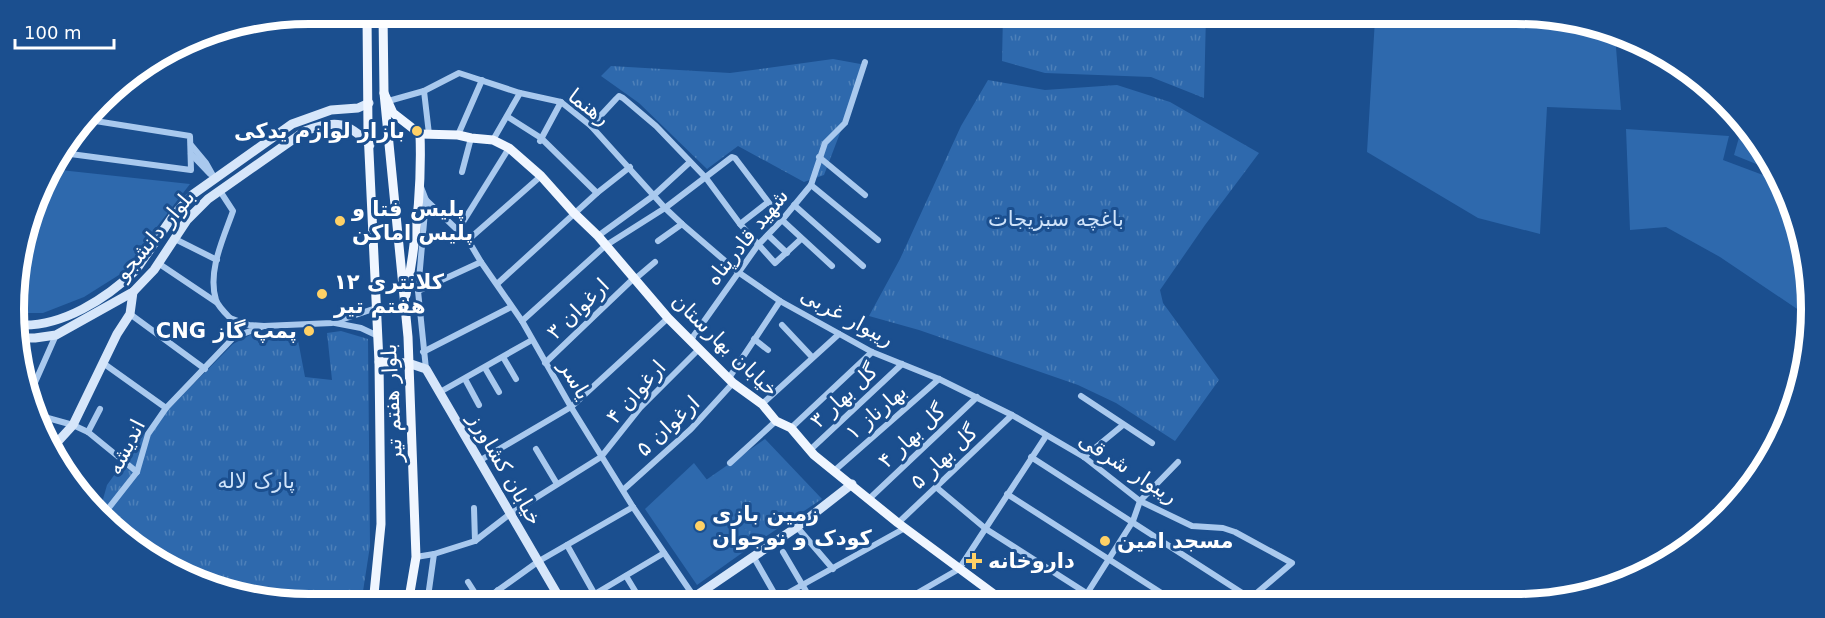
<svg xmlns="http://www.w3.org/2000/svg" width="1825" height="618" font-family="'DejaVu Sans','Noto Sans Arabic',sans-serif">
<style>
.grass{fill:#2e69ad}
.park{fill:url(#park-tufts)}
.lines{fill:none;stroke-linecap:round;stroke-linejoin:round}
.river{stroke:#3c6290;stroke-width:12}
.street{stroke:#a9c9ee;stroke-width:6}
.secondary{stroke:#d6e6fa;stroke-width:9}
.primary{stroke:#f0f6ff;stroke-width:9}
.poi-dot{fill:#ffd166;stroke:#1b4f8f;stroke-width:2}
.labels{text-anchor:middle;stroke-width:6;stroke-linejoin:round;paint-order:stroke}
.street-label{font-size:21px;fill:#fff;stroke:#1b4f8f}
.poi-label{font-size:21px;font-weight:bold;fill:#fff;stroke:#1b4f8f;text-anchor:start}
.park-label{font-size:21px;fill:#cfe3fa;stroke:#1b4f8f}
.rim{fill:none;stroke:#fff;stroke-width:8}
</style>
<defs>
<pattern id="park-tufts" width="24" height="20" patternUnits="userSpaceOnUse" patternTransform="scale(1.5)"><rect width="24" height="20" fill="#2e69ad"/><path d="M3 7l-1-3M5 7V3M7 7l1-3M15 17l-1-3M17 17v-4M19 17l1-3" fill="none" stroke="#4d80b9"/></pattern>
</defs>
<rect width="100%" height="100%" fill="#1b4f8f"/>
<g class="grass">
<path d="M 1375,19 L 1518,27 L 1558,19 L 1592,23 L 1615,35 L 1621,110 L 1547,107 L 1540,234 L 1478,218 L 1367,152 Z"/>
<path d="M 1742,127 L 1772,161 L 1776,172 L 1734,155 Z"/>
<path d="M 1626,129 L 1729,136 L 1723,160 L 1779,181 L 1809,270 L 1806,315 L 1720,257 L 1666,227 L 1630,230 Z"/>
<path d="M 51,169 L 190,184 L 146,241 L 130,268 L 84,297 L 43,313 L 19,313 L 16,271 L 44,178 Z"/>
<path d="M 694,463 L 756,543 L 697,585 L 645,509 Z"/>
</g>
<g class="park">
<path d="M 1003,14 L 1206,14 L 1204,98 L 1151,77 L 1045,73 L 1002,61 Z"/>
<path d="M 833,59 L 866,65 L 824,175 L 804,182 L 738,146 L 707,169 L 639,103 L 601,76 L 611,66 L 730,73 Z"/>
<path d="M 988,80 L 1045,90 L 1117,85 L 1170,102 L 1259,153 L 1205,225 L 1160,290 L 1163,303 L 1219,380 L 1175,441 L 1116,403 L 1078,385 L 919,330 L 869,316 L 900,259 L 961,126 Z"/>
<path d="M 341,331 L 368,339 L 370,546 L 361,604 L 309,604 L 233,595 L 145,555 L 100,510 L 107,485 L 143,435 L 233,344 L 254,333 L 297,335 L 305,377 L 332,380 L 327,333 Z"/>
<path d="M 765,439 L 822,499 L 756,543 L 706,480 Z"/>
</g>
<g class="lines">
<path class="river" d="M 270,21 L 302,22 L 367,14"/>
<g class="street">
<path d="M 424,91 L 429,134"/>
<path d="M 392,100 L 424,91 L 459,73 L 520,93 L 561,102 L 591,126 L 665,208 L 682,224 L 738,272 L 780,301 L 872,352 L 939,379 L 1012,415 L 1084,457 L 1140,501 L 1192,526 L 1223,528 L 1235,532 L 1292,563 L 1245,603"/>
<path d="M 508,117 L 541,138 L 597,193"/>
<path d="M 591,126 L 616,99 L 619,96 L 623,98 L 656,126 L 706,178 L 740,224 L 775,263 L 801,239"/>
<path d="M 458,135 L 482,80"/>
<path d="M 493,140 L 520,93"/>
<path d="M 540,141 L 561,102"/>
<path d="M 191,145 L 206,163 L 215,179"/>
<path d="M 63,153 L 191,170 L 190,136 L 89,120"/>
<path d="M 191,154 L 210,174"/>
<path d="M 819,157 L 865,195"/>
<path d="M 462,172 L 471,138"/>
<path d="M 811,185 L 878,240"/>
<path d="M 421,187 L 426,200 L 468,240 L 481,262 L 522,321 L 571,407 L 633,507 L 699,604"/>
<path d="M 220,191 L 233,211 C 224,237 207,271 216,300 C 218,306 225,313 230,318"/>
<path d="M 426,200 L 418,291 L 426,369"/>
<path d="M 794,205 L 863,266"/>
<path d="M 740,224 L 767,203"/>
<path d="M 458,230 L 509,148"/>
<path d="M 768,235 L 787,253"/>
<path d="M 598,236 L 653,196 L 690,162"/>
<path d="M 175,239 L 217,260"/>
<path d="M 468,240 L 541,176"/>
<path d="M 658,241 L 682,224"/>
<path d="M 158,263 L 216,302"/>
<path d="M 635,279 L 655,262"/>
<path d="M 497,284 L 597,193 L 630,167"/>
<path d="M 418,291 L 481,262"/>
<path d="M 130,314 L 205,369"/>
<path d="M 230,318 L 249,325 L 264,326 L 234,337 Z"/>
<path d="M 522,321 L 605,246 L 665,208 L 732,157 L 735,158 L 782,220 L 832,266"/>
<path d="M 335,323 L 361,328 L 378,336"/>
<path d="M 782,325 L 812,357"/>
<path d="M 264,326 L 332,323 L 376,308"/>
<path d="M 754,339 L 768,350"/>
<path d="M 690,341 L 758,245 L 782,220 L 811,185 L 825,143 L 845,123 L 865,62"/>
<path d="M 423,352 L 511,307"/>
<path d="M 503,357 L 516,379"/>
<path d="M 103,363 L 166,408"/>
<path d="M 545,363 L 634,278"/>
<path d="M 485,368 L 499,392"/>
<path d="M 729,378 L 780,301"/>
<path d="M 465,379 L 479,405"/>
<path d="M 440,392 L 532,340"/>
<path d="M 29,396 L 56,335"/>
<path d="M 1081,396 L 1152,443"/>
<path d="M 762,404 L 839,334"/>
<path d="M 37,415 L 73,425 L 88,432 L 137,472"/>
<path d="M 791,428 L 872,352"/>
<path d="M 88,432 L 100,409"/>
<path d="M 536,449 L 557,484"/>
<path d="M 809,451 L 902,364"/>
<path d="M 1031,457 L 1250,598"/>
<path d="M 1084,457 L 1123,425"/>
<path d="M 479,461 L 571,407 L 668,318"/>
<path d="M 730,463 L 776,421"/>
<path d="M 834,471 L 939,379"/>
<path d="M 936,487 L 986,529 L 1102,603"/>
<path d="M 623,490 L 691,429 L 733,383"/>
<path d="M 1007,494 L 1177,603"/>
<path d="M 869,499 L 977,397"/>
<path d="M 474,508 L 475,541"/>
<path d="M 104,514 L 137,472 L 148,434 L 166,408 L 234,337"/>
<path d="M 898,523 L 1012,415"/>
<path d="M 797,527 L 833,569"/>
<path d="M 567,545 L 594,593"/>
<path d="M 783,552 L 813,603"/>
<path d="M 753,556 L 777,598"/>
<path d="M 416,557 L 434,554 L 475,541 L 510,514 L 601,457 L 640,408 L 698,350"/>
<path d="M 626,576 L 643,604"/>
<path d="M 468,582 L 482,604"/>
<path d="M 498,590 L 505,604"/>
<path d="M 604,602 L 606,604"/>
<path d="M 900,603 L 959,569 L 1046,436"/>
<path d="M 966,603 L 989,591"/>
<path d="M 1081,603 L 1133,521 L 1140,501 L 1178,462"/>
<path d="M 427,604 L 434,554"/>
<path d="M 479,604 L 539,561 L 633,507"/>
<path d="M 578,604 L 664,553"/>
<path d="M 768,604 L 905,528"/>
</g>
<g class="secondary">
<path d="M 20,325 C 62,327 106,299 136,270 L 173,216 L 192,195 L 292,124 L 331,110 L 358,108 L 369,103"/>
<path d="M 20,338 L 35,338 L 56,335 L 133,292 L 154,270 L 187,220 L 208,199 L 305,131 C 336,119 348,122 370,145"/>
<path d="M 408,363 L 426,369 L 563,604"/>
<path d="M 52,448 L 73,425 L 117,334 L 130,314 L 133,292"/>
<path d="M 684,604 L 797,527 L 852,484"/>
</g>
<g class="primary">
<path d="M 367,14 L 368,131 L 379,362 L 381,524 L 373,604"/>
<path d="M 383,14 L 384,93 L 393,113 L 420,134 C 422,188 416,242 406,295"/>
<path d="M 384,93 L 408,337 L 416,557 L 408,604"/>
<path d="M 420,134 L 458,135 L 471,138 L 493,140 L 509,148 L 541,176 L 574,213 L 598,236 L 668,318 L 733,383 L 762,404 L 776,421 L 791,428 L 814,455 L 898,523 L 1006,603"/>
<path d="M 379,362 L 408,363"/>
</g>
</g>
<g class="poi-dot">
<circle cx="417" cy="131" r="6"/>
<circle cx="340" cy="221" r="6"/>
<circle cx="322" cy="294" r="6"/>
<circle cx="309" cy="331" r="6"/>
<circle cx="700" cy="526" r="6"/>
<circle cx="1105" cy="541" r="6"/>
<path d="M971 552h6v6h6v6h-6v6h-6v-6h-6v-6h6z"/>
</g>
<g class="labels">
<g class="street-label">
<text transform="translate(589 107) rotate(37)" y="7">رهنما</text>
<text transform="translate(155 235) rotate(-50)" y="7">بلوار دانشجو</text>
<text transform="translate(747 237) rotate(-51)" y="7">شهید قادرپناه</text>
<text transform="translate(578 309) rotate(-44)" y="7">ارغوان ۳</text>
<text transform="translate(847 317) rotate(28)" y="7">ریبوار غربی</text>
<text transform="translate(725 345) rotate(44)" y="7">خیابان بهارستان</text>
<text transform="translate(575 380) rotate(60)" y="7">یاسر</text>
<text transform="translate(636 392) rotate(-48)" y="7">ارغوان ۴</text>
<text transform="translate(844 396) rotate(-43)" y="7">گل بهار ۳</text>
<text transform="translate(392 403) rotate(-93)" y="7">بلوار هفتم تیر</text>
<text transform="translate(876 412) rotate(-41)" y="7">بهارناز ۱</text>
<text transform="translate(668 426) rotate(-43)" y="7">ارغوان ۵</text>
<text transform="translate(912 436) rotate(-43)" y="7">گل بهار ۴</text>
<text transform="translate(126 447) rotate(-63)" y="7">اندیشه</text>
<text transform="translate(944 457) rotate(-43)" y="7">گل بهار ۵</text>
<text transform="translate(1128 468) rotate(33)" y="7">ریبوار شرقی</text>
<text transform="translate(505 469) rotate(60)" y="7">خیابان کشاورز</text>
</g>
<g class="poi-label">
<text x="405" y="138" text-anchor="end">بازار لوازم یدکی</text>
<text x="352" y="216">پلیس فتا و<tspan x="352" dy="24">پلیس اماکن</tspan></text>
<text x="334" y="289">کلانتری ۱۲<tspan x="334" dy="24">هفتم تیر</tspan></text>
<text x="297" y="338" text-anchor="end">CNG پمپ گاز</text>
<text x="712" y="521">زمین بازی<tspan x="712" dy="24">کودک و نوجوان</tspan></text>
<text x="1117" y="548">مسجد امین</text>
<text x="988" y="568">داروخانه</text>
</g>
<g class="park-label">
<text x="1056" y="226">باغچه سبزیجات</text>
<text x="256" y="488">پارک لاله</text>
</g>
</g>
<path d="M0 0H1825V618H0ZM309 24H1516A285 285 0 0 1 1801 309V309A285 285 0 0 1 1516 594H309A285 285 0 0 1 24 309V309A285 285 0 0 1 309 24Z" fill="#1b4f8f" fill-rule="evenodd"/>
<path class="rim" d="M309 24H1516A285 285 0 0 1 1801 309V309A285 285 0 0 1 1516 594H309A285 285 0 0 1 24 309V309A285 285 0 0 1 309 24Z"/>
<path d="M15 39v9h99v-9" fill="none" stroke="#ffffff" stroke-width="3"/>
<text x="24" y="39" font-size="18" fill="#ffffff" stroke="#1b4f8f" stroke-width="4.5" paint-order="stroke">100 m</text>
</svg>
